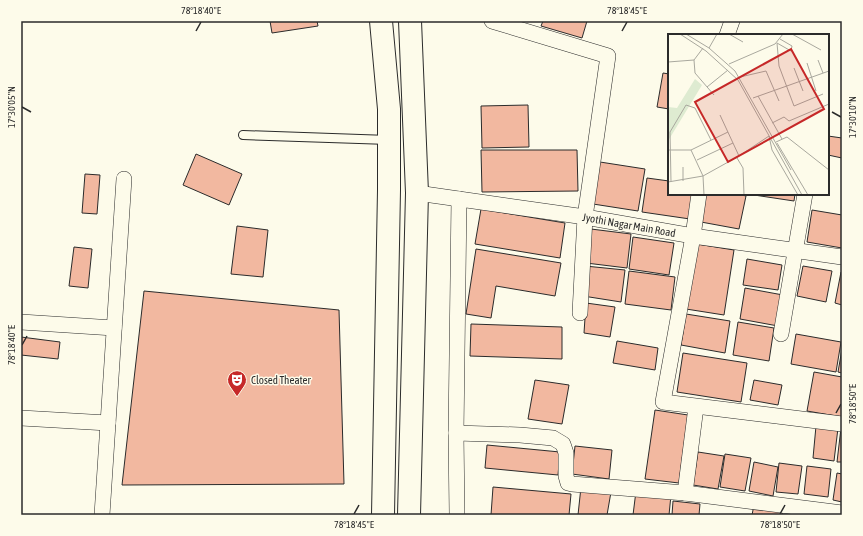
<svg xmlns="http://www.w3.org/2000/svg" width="863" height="536" font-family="'Asap Condensed',sans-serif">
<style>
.building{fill:#f2b8a0;stroke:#2b2b2b}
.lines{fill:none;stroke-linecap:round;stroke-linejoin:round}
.service-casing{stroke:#2b2b2b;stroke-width:10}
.minor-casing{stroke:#2b2b2b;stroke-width:16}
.trunk-casing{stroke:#2b2b2b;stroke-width:24}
.service{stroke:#fdfbea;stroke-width:8}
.minor{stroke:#fdfbea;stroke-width:15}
.trunk{stroke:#fdfbea;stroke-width:22}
.ticks{fill:none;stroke:#2b2b2b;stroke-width:1.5}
.labels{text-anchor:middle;stroke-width:3;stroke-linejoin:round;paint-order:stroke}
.street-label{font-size:11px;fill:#2b2b2b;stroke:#fdfbea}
.poi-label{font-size:11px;fill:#2b2b2b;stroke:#fdfbea;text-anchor:start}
.inset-road{fill:none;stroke:#a9a89e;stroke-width:1}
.view{fill:#c62828;fill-opacity:0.15;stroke:#c62828;stroke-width:2}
.inset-edge{fill:none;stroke:#2b2b2b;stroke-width:2}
.neatline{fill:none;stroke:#2b2b2b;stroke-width:1.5}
.ticks-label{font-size:10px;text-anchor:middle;fill:#2b2b2b}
</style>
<rect width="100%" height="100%" fill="#fdfbea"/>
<g class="building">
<path d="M 270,21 L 317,21 L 318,26 L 272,33 Z"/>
<path d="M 543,21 L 587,21 L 582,38 L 541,26 Z"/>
<path d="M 663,73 L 669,74 L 669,109 L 657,107 Z"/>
<path d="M 528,105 L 529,147 L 482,148 L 481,106 Z"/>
<path d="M 828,136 L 842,138 L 842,158 L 828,155 Z"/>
<path d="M 481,150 L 577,150 L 578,191 L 482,192 Z"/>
<path d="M 196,154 L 242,174 L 229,205 L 183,185 Z"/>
<path d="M 600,162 L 645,169 L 638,211 L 593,204 Z"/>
<path d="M 85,174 L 100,175 L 97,214 L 82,213 Z"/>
<path d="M 647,178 L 669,181 L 669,194 L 694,194 L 690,219 L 642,212 Z"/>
<path d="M 706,194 L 738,194 L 746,196 L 739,229 L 701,222 Z"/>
<path d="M 754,194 L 795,194 L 794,201 L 754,195 Z"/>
<path d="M 481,209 L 565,223 L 560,258 L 475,244 Z"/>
<path d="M 812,210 L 842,215 L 842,248 L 807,242 Z"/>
<path d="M 237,226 L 268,230 L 263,277 L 231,274 Z"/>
<path d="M 591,229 L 631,234 L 627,268 L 586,263 Z"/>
<path d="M 633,237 L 674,243 L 669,275 L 629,269 Z"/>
<path d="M 697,244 L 734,250 L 724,315 L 686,309 Z"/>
<path d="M 74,247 L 92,249 L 88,288 L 69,286 Z"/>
<path d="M 476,249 L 561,263 L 555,296 L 496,286 L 491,318 L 466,314 Z"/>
<path d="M 747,259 L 782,265 L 778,290 L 743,285 Z"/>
<path d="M 585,266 L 625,270 L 621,302 L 583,296 Z"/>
<path d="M 803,266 L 832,271 L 826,302 L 797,296 Z"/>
<path d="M 629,271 L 675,277 L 671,310 L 625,304 Z"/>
<path d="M 841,272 L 842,272 L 842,305 L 835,303 Z"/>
<path d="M 745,288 L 783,295 L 778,326 L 740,319 Z"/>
<path d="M 144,291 L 339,310 L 344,484 L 122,485 Z"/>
<path d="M 586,303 L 615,307 L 610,337 L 584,333 Z"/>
<path d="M 686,314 L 730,321 L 725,353 L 681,345 Z"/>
<path d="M 738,322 L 774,328 L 769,361 L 733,355 Z"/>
<path d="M 471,324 L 562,327 L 562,359 L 470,356 Z"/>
<path d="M 796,334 L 841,342 L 836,372 L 791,364 Z"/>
<path d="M 21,337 L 60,342 L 58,359 L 21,355 Z"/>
<path d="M 617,341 L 658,348 L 655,370 L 613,363 Z"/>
<path d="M 842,349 L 842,373 L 838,372 Z"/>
<path d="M 683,353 L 747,363 L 741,402 L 677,392 Z"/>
<path d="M 814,372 L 842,377 L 842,417 L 807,411 Z"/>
<path d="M 535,380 L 569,385 L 562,424 L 528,419 Z"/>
<path d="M 754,380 L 782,385 L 778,405 L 750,400 Z"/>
<path d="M 655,410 L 688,415 L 679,483 L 645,479 Z"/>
<path d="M 816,426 L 838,428 L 834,461 L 813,458 Z"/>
<path d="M 841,428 L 842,428 L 842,462 L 837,462 Z"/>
<path d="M 487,445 L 560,452 L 558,475 L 485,468 Z"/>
<path d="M 575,446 L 612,450 L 609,479 L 572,474 Z"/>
<path d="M 698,452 L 724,456 L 718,489 L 693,485 Z"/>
<path d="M 725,454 L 751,458 L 745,491 L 720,487 Z"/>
<path d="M 754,462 L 778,467 L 773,496 L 749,491 Z"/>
<path d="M 779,463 L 802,466 L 798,494 L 776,492 Z"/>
<path d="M 807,466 L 831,469 L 828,497 L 804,494 Z"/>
<path d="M 837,473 L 842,474 L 842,502 L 833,500 Z"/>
<path d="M 493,487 L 571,494 L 569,515 L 491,515 Z"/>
<path d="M 581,487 L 611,492 L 607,515 L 578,515 Z"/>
<path d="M 636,491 L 671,495 L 669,515 L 633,515 Z"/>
<path d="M 673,501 L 700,504 L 699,515 L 672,515 Z"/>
<path d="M 754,505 L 783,509 L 782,515 L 752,515 Z"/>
</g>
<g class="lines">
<defs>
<path id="service" d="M 243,135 L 389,140"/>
<g id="minor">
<path d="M 492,21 L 608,56 L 585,217 L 580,313"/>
<path d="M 727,35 L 732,21"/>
<path d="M 417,193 L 585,217 L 693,236 L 842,257"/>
<path d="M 699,194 L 693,236 L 663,402 L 842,424"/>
<path d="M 21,322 L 114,328"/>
<path d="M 781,334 L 805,194"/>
<path d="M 21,418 L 108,423"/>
<path d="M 456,433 L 520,435 L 553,438 L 563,444 L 566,453 L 566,476 L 568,483 L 572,484 L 685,493 L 842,513"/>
<path d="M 685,493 L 696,407"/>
<path d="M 102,515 L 124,179"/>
<path d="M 457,515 L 456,433 L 459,199"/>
</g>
<g id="trunk">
<path d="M 381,21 L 389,109 L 389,190 L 383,515"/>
<path d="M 409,515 L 417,193 L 410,21"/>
</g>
</defs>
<use href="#service" class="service-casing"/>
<use href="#minor" class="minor-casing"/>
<use href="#trunk" class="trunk-casing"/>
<use href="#service" class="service"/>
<use href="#minor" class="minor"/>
<use href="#trunk" class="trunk"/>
</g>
<path class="ticks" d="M 196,31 L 201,22M 622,31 L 627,22M 22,107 L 31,112M 832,112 L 841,117M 22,345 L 27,336M 836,413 L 841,404M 354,514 L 359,505M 780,514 L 785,505"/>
<defs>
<symbol id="theatre-pin" viewBox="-11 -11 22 30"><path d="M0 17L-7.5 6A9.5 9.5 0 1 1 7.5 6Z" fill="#c62828" stroke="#fdfbea"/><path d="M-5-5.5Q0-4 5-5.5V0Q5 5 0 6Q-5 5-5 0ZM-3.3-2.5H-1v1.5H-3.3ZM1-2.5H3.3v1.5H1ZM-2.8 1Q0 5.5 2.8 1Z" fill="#fff"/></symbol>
</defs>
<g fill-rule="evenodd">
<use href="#theatre-pin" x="226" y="369" width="22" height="30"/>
</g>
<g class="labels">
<g class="street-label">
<text transform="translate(629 225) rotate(10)" y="4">Jyothi Nagar Main Road</text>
</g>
<g class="poi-label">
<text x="251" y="384">Closed Theater</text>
</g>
</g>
<g transform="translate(668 34)">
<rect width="161" height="161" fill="#fdfbea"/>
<path d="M 27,45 L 34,51 L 0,107 L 0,73 L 9,74 Z" fill="#deebd1"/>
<path class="inset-road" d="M 12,0 L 38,17 L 70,46 L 134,161M 18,0 L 41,14 L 67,37 L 123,136M 61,0 L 75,8M 124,0 L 153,16M 109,9 L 111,32 L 126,72 L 155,60M 109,9 L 123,17 L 124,12 L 112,5M 41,14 L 49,0M 26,26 L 27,39 L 46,61M 150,26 L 155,39M 0,28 L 26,26 L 35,14M 139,29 L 148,57M 61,30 L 107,10 L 115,0M 126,34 L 135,57M 72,43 L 98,37 L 111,67M 39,53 L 60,36M 90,62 L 114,105M 85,64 L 161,37M 52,81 L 71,122M 104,89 L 116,83 L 121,87 L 161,70M 108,108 L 119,103 L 161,136M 109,109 L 140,161M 1,116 L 23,116 L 60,98M 23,116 L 35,142 L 36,161M 69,124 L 75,134 L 76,161M 29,126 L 65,109M 15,133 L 15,147M 0,148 L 35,142 L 71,122 L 101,102 L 104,116 L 130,161M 3,148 L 2,98 L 18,71 L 27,74 L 43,106"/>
<path class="view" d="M 123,15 L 156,75 L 60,128 L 27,68 Z"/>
<rect width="161" height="161" class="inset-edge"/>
</g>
<rect width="863" height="536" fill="none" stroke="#fdfbea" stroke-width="44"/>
<rect x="22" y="22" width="819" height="492" class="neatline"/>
<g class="ticks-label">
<text x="201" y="14">78°18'40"E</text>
<text x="627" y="14">78°18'45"E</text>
<text transform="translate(11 107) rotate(-90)" y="4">17°30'05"N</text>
<text transform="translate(852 117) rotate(-90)" y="4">17°30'10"N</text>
<text transform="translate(11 345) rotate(-90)" y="4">78°18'40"E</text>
<text transform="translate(852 404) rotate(-90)" y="4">78°18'50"E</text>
<text x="354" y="528">78°18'45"E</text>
<text x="780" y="528">78°18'50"E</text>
</g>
</svg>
